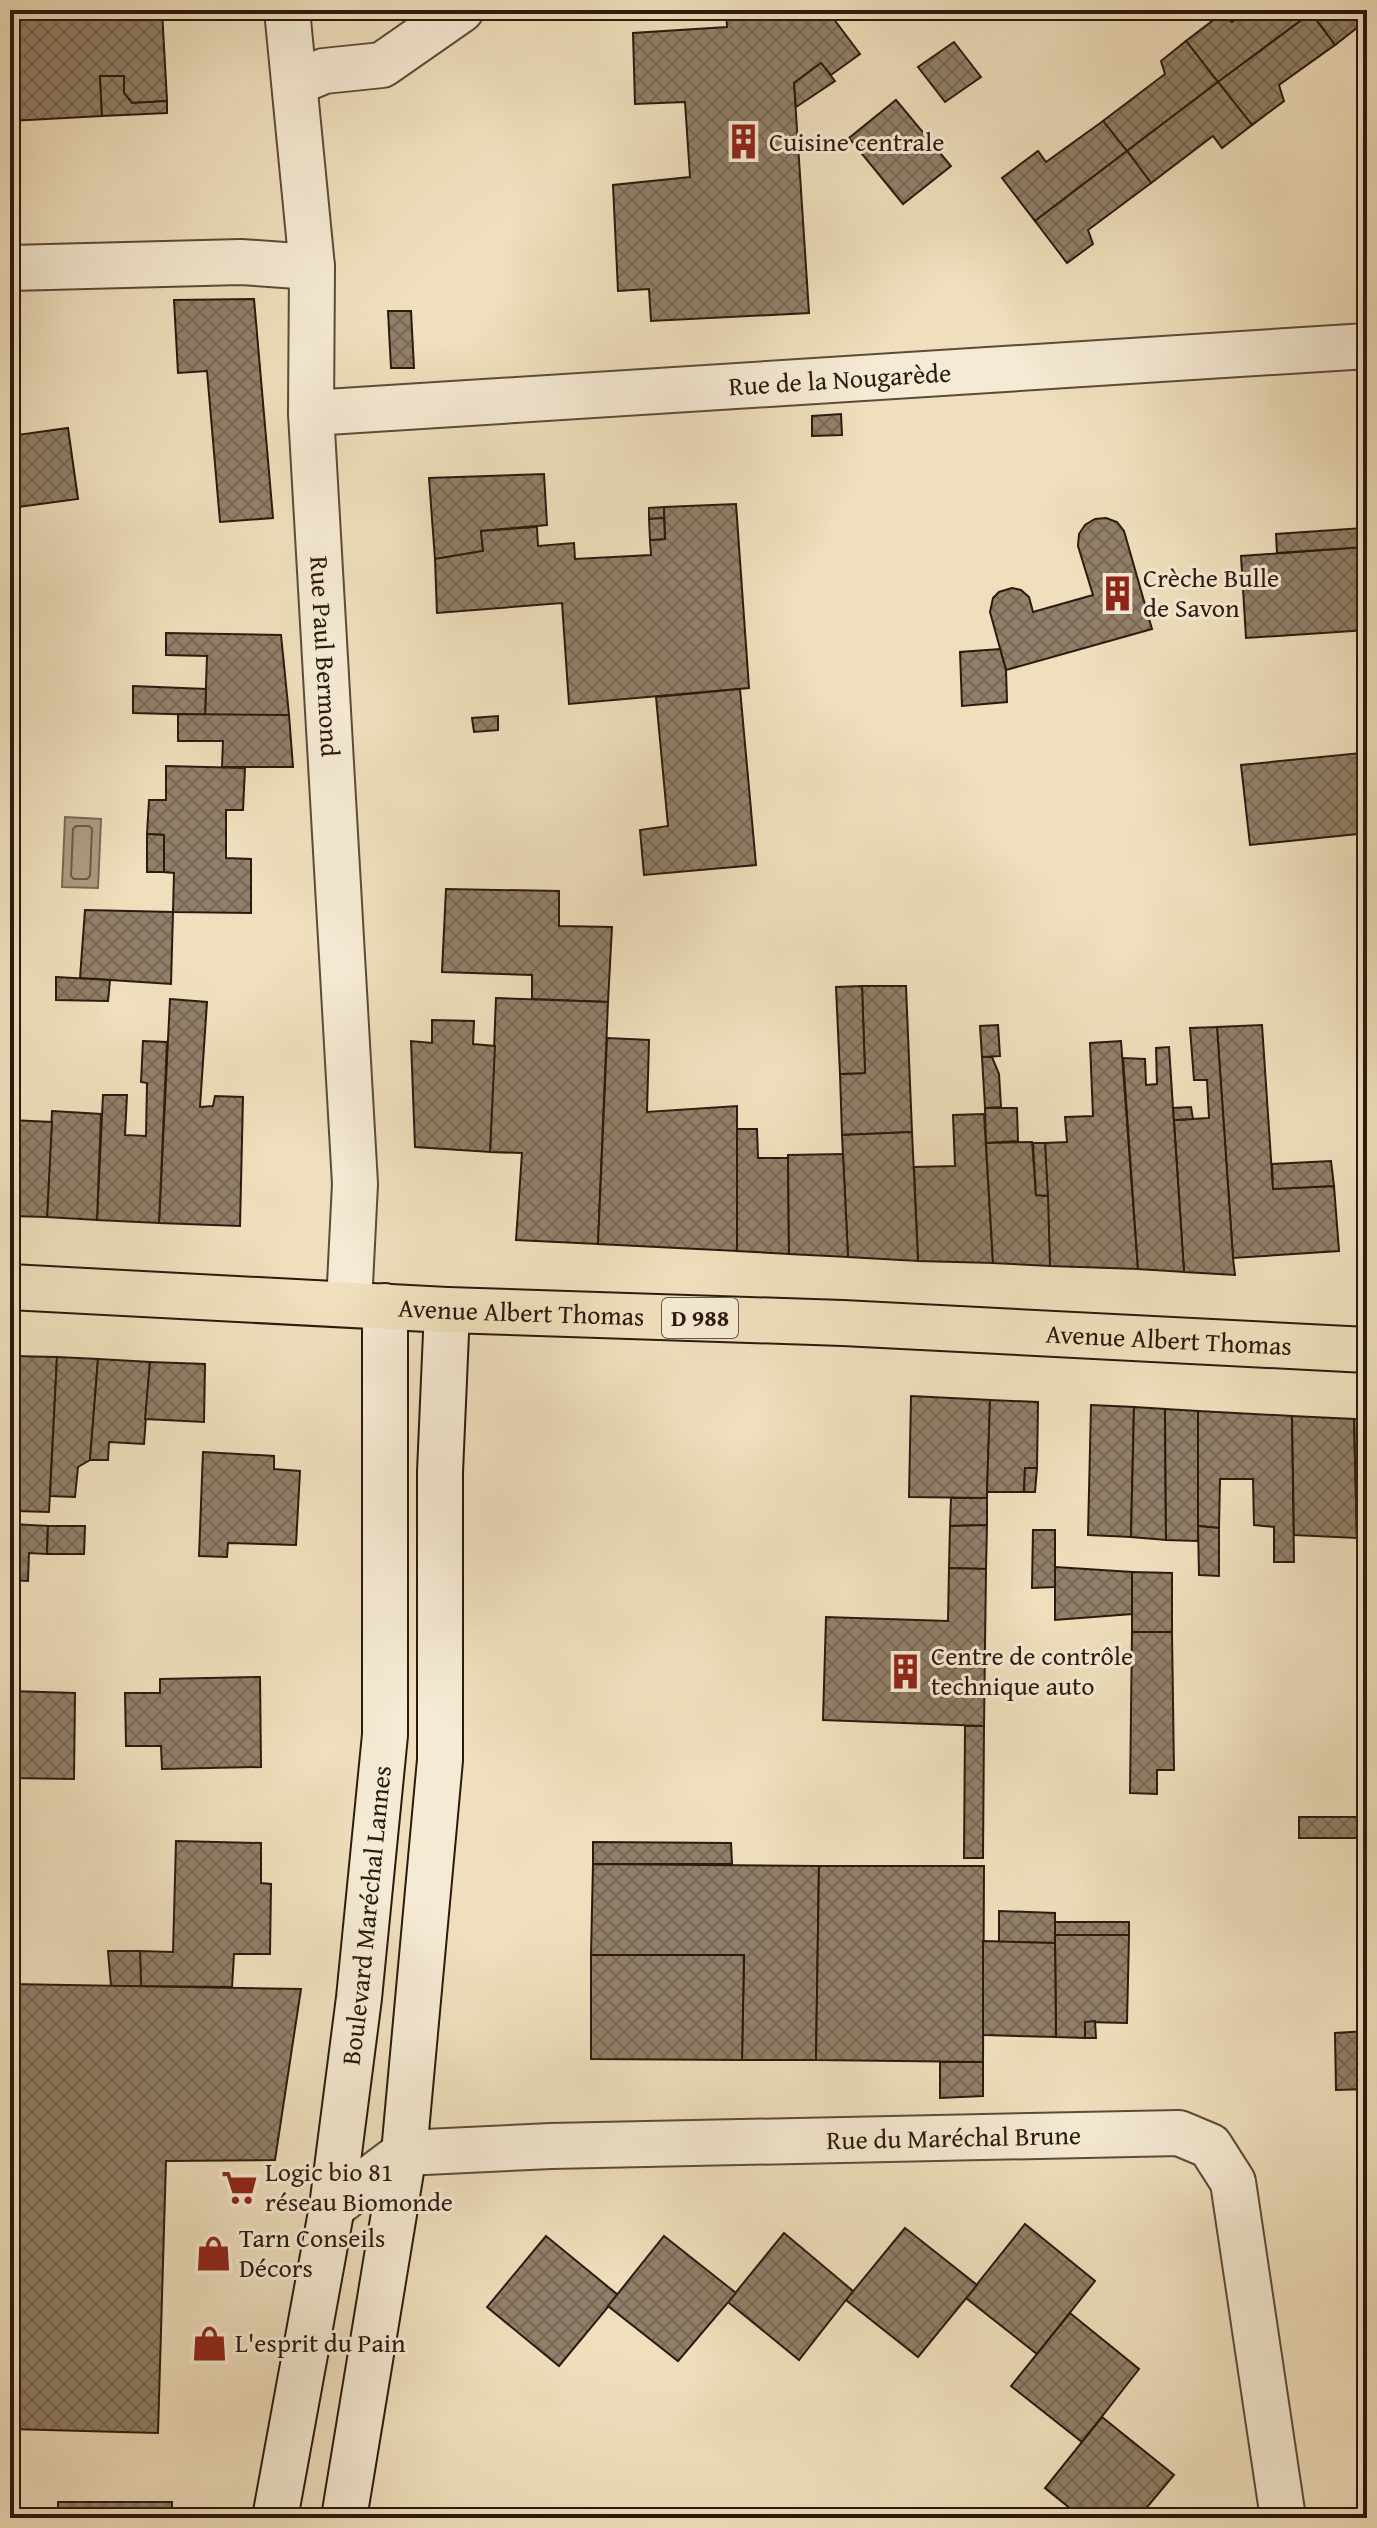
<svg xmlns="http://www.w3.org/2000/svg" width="1377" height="2528" font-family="'Gentium Book Plus',serif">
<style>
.water{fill:#ac9c81;stroke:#786853;stroke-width:2}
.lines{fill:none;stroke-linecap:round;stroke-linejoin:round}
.shore{stroke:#6c5b48;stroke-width:2}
.building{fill:url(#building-cross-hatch);stroke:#2b1a0f;stroke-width:2}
.street-casing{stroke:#5c4b3a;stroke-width:48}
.secondary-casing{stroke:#2b1a0f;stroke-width:48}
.primary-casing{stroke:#2b1a0f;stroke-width:48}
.street{stroke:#f5ead3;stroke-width:44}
.secondary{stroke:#f5ead3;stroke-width:44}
.primary{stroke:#efdfbc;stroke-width:44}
.labels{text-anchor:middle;stroke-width:6;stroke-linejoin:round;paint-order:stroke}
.shield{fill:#f5ead3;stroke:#68584a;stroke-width:2}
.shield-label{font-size:24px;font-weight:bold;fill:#2b1a0f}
.poi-label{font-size:26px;fill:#2b1a0f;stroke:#f5ead3;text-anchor:start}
.street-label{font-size:26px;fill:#2b1a0f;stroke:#f5ead3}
</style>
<defs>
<pattern id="building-cross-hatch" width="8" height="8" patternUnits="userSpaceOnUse" patternTransform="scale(2)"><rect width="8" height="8" fill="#918069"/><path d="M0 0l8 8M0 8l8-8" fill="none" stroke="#776855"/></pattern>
</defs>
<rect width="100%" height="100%" fill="#efdfbc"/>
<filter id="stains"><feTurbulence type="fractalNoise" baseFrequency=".0025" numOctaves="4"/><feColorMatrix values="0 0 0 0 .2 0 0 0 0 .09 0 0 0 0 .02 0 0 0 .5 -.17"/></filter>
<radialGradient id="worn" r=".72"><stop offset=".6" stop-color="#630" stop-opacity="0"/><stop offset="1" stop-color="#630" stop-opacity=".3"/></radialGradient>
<path class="water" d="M 65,817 L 101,819 L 98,888 L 62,887 Z"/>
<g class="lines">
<path class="shore" d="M 76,826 L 89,826 L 92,829 L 90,876 L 87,879 L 74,879 L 71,876 L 73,829 Z"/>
</g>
<g class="building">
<path d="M 10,10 L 96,10 L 96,13 L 162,10 L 167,101 L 132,103 L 124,93 L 124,76 L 100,76 L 102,116 L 10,121 Z"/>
<path d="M 726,10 L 827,10 L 860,54 L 831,75 L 821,63 L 794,83 L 809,313 L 651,321 L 649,289 L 618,291 L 613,185 L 690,177 L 685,102 L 635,104 L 633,33 L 727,27 Z"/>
<path d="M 1249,10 L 1309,10 L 1311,13 L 1218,82 L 1186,41 L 1220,15 L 1232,22 Z"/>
<path d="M 1314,10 L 1367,10 L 1367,20 L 1335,45 L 1311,13 Z"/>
<path d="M 1311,13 L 1335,45 L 1279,85 L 1284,101 L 1252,125 L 1218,82 Z"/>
<path d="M 1186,41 L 1218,82 L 1127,151 L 1103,121 L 1165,74 L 1161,61 Z"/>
<path d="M 954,42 L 981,77 L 945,102 L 918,67 Z"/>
<path d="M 821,63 L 835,81 L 796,107 L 794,83 Z"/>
<path d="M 100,76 L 124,76 L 124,93 L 132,103 L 167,101 L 167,113 L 102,116 Z"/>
<path d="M 1218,82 L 1252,125 L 1222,148 L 1213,136 L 1151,183 L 1127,151 Z"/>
<path d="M 896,100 L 951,166 L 903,204 L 849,138 Z"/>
<path d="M 1103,121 L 1127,151 L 1035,221 L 1002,178 L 1038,151 L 1046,162 Z"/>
<path d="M 1127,151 L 1151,183 L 1088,230 L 1093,244 L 1067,263 L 1035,221 Z"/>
<path d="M 254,299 L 273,518 L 220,522 L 207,371 L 178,373 L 174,300 Z"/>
<path d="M 388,311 L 411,311 L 414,368 L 391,368 Z"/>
<path d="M 841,414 L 842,435 L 812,436 L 812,416 Z"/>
<path d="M 68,428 L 78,499 L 10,508 L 10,436 Z"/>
<path d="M 544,474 L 547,525 L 481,531 L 483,551 L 435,559 L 429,478 Z"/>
<path d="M 736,504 L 749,688 L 569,704 L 562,603 L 437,613 L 435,559 L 483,551 L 481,531 L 537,527 L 538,546 L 574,543 L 575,559 L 651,555 L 650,540 L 665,539 L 664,507 Z"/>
<path d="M 664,507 L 664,518 L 649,519 L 649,508 Z"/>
<path d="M 664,518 L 665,539 L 650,540 L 649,519 Z"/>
<path d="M 1106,518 L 1117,522 L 1124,531 L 1152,629 L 1006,670 L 990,612 L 993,598 L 999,592 L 1012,588 L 1021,590 L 1029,597 L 1033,612 L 1093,595 L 1078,546 L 1079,534 L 1085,525 L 1095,519 Z"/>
<path d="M 1363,528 L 1367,528 L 1367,630 L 1246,638 L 1241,556 L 1364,547 Z"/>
<path d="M 1363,528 L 1364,547 L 1277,553 L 1276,534 Z"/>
<path d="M 166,633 L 281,635 L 289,715 L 205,715 L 207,656 L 166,655 Z"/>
<path d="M 1000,649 L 1006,670 L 1007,702 L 962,706 L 960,652 Z"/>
<path d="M 133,686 L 206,689 L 205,715 L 133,713 Z"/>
<path d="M 740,689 L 756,865 L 644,875 L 640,830 L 668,826 L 656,697 Z"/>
<path d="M 178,714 L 289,715 L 293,767 L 222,767 L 223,741 L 178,741 Z"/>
<path d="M 498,716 L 498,730 L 474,732 L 472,718 Z"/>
<path d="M 1361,753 L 1367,833 L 1250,845 L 1241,765 Z"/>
<path d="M 166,766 L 245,768 L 243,810 L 226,810 L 226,858 L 251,859 L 251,913 L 173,912 L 174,873 L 164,872 L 164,835 L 147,834 L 149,800 L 166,800 Z"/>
<path d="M 147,834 L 164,835 L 164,872 L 147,872 Z"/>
<path d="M 446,889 L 559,891 L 559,926 L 612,927 L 608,1002 L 532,999 L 532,975 L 442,972 Z"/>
<path d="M 85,910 L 173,912 L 171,984 L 80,978 Z"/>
<path d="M 56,977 L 110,980 L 108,1001 L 56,1000 Z"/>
<path d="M 862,986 L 906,986 L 912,1132 L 842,1135 L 840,1074 L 865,1073 Z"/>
<path d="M 862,986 L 865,1073 L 840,1074 L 836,987 Z"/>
<path d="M 496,998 L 608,1002 L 598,1244 L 516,1240 L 522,1153 L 490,1152 Z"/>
<path d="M 170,999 L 207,1002 L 200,1107 L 213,1106 L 215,1096 L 243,1097 L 240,1226 L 159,1223 Z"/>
<path d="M 432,1020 L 474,1021 L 473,1044 L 495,1046 L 490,1152 L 415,1147 L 411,1041 L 432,1043 Z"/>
<path d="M 998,1025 L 1000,1056 L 982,1057 L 980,1026 Z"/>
<path d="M 1262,1025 L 1273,1189 L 1334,1186 L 1339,1251 L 1233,1258 L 1217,1027 Z"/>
<path d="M 1217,1027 L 1233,1258 L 1235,1275 L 1184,1272 L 1174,1120 L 1209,1118 L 1207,1080 L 1194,1080 L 1190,1028 Z"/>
<path d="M 607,1038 L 649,1040 L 647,1112 L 737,1106 L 737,1251 L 598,1244 Z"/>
<path d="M 143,1041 L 167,1042 L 159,1223 L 97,1220 L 103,1095 L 127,1095 L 125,1135 L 146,1136 L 147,1083 L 141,1082 Z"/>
<path d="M 1121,1041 L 1138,1269 L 1050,1266 L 1045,1143 L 1067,1142 L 1065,1117 L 1093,1116 L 1090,1043 Z"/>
<path d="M 1169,1047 L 1173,1108 L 1184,1272 L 1138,1269 L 1123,1058 L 1145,1059 L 1146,1085 L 1157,1084 L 1156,1048 Z"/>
<path d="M 982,1057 L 992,1057 L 999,1074 L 1001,1107 L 985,1108 Z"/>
<path d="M 1191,1107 L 1193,1119 L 1174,1120 L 1173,1108 Z"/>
<path d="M 985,1108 L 1017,1108 L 1018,1141 L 986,1143 Z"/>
<path d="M 52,1111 L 101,1114 L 97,1220 L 47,1217 Z"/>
<path d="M 984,1114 L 993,1263 L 918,1261 L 914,1167 L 955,1166 L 953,1115 Z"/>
<path d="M 10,1120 L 52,1122 L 47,1217 L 10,1216 Z"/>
<path d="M 737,1129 L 757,1129 L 758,1158 L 788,1158 L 789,1254 L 737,1251 Z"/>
<path d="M 912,1132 L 918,1261 L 848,1257 L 842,1135 Z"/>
<path d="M 1032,1142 L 1036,1195 L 1048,1196 L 1050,1266 L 993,1263 L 986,1143 Z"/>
<path d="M 1033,1143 L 1045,1143 L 1048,1196 L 1036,1195 Z"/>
<path d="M 843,1154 L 848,1257 L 789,1254 L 788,1155 Z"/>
<path d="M 1331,1161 L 1334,1186 L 1273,1189 L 1272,1164 Z"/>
<path d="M 10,1356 L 57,1357 L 49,1512 L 15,1511 L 18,1435 L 10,1434 Z"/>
<path d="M 57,1357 L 98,1359 L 90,1460 L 78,1467 L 75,1497 L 50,1496 Z"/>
<path d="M 98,1359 L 150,1362 L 144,1444 L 109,1442 L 108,1460 L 90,1460 Z"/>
<path d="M 150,1362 L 205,1364 L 204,1422 L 145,1419 Z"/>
<path d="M 911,1396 L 990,1400 L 987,1498 L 909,1497 Z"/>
<path d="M 990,1400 L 1038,1402 L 1037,1468 L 1025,1468 L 1024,1492 L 987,1492 Z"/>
<path d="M 1091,1405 L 1134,1407 L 1131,1537 L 1088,1535 Z"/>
<path d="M 1134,1407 L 1165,1409 L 1166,1540 L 1131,1537 Z"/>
<path d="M 1165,1409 L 1198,1411 L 1198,1541 L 1166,1540 Z"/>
<path d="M 1198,1411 L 1292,1416 L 1294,1562 L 1274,1562 L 1274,1527 L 1254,1525 L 1253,1479 L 1220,1479 L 1219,1528 L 1198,1526 Z"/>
<path d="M 1292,1416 L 1354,1419 L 1357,1538 L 1294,1535 Z"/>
<path d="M 1354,1419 L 1367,1420 L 1367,1544 L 1357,1543 Z"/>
<path d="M 203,1452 L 274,1456 L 274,1469 L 300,1471 L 296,1545 L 228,1543 L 227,1557 L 199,1556 Z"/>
<path d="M 1025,1468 L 1037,1468 L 1035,1492 L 1024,1492 Z"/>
<path d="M 951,1498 L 987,1498 L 987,1525 L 950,1526 Z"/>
<path d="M 12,1524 L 48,1526 L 47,1554 L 29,1553 L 28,1581 L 10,1580 Z"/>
<path d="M 987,1525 L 986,1569 L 949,1568 L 950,1526 Z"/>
<path d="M 48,1526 L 85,1526 L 84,1554 L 47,1554 Z"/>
<path d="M 1198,1526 L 1219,1528 L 1219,1576 L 1199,1575 Z"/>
<path d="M 1033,1530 L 1055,1530 L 1055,1587 L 1032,1588 Z"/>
<path d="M 1055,1567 L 1132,1572 L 1132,1614 L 1055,1620 Z"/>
<path d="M 949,1568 L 986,1569 L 984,1726 L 823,1720 L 826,1617 L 948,1621 Z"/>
<path d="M 1132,1572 L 1172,1573 L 1172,1632 L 1132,1632 Z"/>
<path d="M 1132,1632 L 1172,1632 L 1174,1770 L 1157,1770 L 1157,1794 L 1130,1793 Z"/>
<path d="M 260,1677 L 261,1767 L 162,1769 L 161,1746 L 126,1746 L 125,1693 L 160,1693 L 160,1679 Z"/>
<path d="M 10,1691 L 75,1693 L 74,1779 L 10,1778 Z"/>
<path d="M 965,1726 L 984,1726 L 983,1858 L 964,1858 Z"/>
<path d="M 1299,1817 L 1362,1817 L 1364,1838 L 1299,1838 Z"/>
<path d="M 176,1841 L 261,1843 L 261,1883 L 271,1884 L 270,1954 L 234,1954 L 232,1987 L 141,1986 L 140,1951 L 173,1952 Z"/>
<path d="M 593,1842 L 731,1843 L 732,1864 L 593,1864 Z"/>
<path d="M 593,1864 L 819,1866 L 816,2060 L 742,2060 L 744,1955 L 591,1955 Z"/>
<path d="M 819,1866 L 984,1866 L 983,2062 L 816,2060 Z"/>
<path d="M 999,1911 L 1055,1913 L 1055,1943 L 999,1942 Z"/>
<rect x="1055" y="1922" width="74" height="13"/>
<path d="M 1055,1935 L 1129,1935 L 1127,2023 L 1085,2022 L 1085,2038 L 1056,2037 Z"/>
<path d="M 983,1941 L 1055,1943 L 1056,2037 L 983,2035 Z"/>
<path d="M 108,1951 L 140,1951 L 141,1986 L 111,1986 Z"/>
<path d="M 591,1955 L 744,1955 L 742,2060 L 591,2059 Z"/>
<path d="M 10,1984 L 301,1989 L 275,2160 L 166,2161 L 158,2433 L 10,2429 Z"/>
<path d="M 1095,2021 L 1096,2038 L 1085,2038 L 1085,2022 Z"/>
<path d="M 1367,2031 L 1367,2089 L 1336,2090 L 1335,2033 Z"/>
<path d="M 940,2062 L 983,2062 L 983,2096 L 940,2098 Z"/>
<path d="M 1025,2224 L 1095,2281 L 1037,2354 L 966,2298 Z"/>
<path d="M 905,2228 L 977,2285 L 918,2357 L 846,2300 Z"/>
<path d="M 784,2233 L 853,2291 L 799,2360 L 728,2302 Z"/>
<path d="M 546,2236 L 618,2295 L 559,2366 L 487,2307 Z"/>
<path d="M 664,2236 L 736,2293 L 678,2361 L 608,2306 Z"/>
<path d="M 1070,2313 L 1139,2369 L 1082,2442 L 1011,2386 Z"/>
<path d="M 1102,2417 L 1174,2475 L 1138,2518 L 1082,2518 L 1045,2488 Z"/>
<rect x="58" y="2502" width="114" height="16"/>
</g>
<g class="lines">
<defs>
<g id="street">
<path id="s1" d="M 287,10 L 312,267 L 311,413 L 355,1184 L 349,1304"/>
<path d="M 295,83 L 324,71 L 382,65 L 461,10"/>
<path d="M 10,268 L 241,262 L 312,267"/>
<path id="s2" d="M 311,413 L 1367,346"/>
<path id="s3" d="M 332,2207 L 404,2153 L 551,2146 L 1179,2133 L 1210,2146 L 1233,2182 L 1283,2518"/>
</g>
<g id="secondary">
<path id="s4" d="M 275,2518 L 332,2207 L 359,1998 L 385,1735 L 385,1306"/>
<path d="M 344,2518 L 404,2153 L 440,1760 L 440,1472 L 447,1310"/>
</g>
<g id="primary">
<path id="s5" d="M 10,1287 L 447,1310 L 843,1323 L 1367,1350"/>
</g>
</defs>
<use href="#street" class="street-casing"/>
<use href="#secondary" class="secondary-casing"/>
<use href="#primary" class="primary-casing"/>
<use href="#street" class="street"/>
<use href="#secondary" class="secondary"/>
<use href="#primary" class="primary"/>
</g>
<defs>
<symbol id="building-bare" viewBox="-9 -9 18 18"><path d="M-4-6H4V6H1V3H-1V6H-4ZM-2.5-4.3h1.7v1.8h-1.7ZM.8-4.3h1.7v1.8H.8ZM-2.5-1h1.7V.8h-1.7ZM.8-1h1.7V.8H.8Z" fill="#8f2418" stroke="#f5ead3" stroke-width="2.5" paint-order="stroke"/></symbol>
<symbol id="supermarket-bare" viewBox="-9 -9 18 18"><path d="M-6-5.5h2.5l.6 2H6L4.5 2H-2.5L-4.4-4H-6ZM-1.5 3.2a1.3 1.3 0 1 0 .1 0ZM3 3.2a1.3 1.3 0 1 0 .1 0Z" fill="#8f2418" stroke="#f5ead3" stroke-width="2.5" paint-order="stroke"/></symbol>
<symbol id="shop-bare" viewBox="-9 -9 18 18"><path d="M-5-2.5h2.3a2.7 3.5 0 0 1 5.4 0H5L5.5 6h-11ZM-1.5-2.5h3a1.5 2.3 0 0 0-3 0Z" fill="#8f2418" stroke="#f5ead3" stroke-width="2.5" paint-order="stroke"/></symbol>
</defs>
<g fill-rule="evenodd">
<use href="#building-bare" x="718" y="116" width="51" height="51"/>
<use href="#building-bare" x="1092" y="568" width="51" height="51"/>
<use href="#building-bare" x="880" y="1646" width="51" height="51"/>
<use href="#supermarket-bare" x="214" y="2162" width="51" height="51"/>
<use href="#shop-bare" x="188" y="2228" width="51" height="51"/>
<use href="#shop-bare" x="184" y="2318" width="51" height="51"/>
</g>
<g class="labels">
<rect class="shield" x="662" y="1298" width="76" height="40" rx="6"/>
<g class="shield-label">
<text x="700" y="1326">D 988</text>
</g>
<g class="poi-label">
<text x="769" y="151">Cuisine centrale</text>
<text x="1143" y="587">Crèche Bulle<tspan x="1143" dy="30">de Savon</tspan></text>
<text x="931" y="1665">Centre de contrôle<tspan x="931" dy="30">technique auto</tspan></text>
<text x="265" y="2181">Logic bio 81<tspan x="265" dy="30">réseau Biomonde</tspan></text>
<text x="239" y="2247">Tarn Conseils<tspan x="239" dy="30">Décors</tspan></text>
<text x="235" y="2352">L'esprit du Pain</text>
</g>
<g class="street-label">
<text dy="9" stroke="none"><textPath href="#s2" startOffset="530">Rue de la Nougarède</textPath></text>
<text dy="9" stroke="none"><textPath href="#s1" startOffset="648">Rue Paul Bermond</textPath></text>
<text dy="9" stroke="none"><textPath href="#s5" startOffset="512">Avenue Albert Thomas</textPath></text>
<text dy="9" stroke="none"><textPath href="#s5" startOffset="1160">Avenue Albert Thomas</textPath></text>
<text dy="9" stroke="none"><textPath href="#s4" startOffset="610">Boulevard Maréchal Lannes</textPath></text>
<text dy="9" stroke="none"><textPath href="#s3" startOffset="640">Rue du Maréchal Brune</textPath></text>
</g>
</g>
<rect width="1377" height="2528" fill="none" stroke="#efdfbc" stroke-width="40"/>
<rect x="12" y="12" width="1353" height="2504" fill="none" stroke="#2b1a0f" stroke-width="4"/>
<rect x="20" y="20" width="1337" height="2488" fill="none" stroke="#2b1a0f" stroke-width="2"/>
<rect width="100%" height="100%" filter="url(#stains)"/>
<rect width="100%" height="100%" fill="url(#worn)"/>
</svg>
